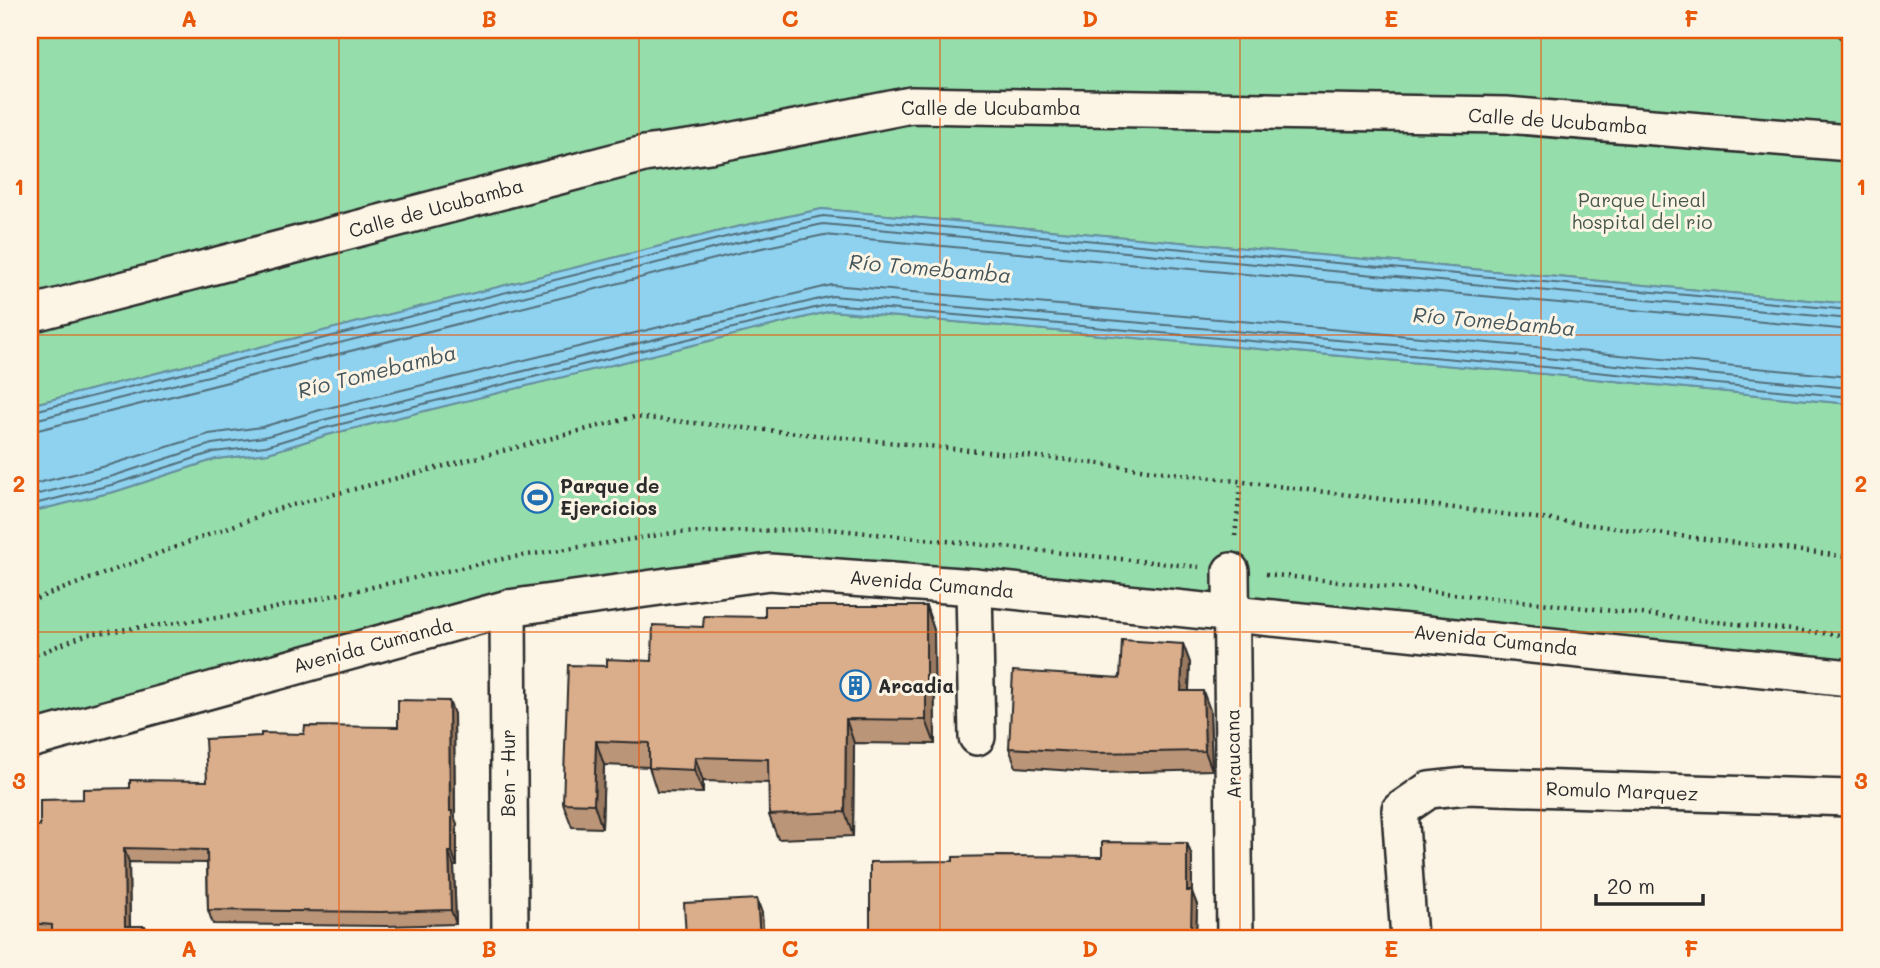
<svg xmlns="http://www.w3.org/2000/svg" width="1880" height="968" font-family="Mali,sans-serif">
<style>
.green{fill:#95ddab;stroke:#60846b;stroke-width:2}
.water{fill:#8ed2f0;stroke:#668fa1;stroke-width:2}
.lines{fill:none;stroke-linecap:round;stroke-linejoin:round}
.shore{stroke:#536e7a;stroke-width:2}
.service-casing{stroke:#2b2b2b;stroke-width:23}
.minor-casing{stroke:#2b2b2b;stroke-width:40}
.path{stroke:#2b2b2b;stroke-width:4.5;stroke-dasharray:2 5;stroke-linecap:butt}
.service{stroke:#fcf5e5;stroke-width:18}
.minor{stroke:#fcf5e5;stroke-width:35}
.wall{fill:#bb9578;stroke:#2b2b2b;stroke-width:2}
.shaded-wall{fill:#997961;stroke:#2b2b2b;stroke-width:2}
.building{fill:#daad8b;stroke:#2b2b2b;stroke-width:2}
.grid{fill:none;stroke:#e8590c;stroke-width:2;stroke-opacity:0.55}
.labels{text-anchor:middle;stroke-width:6;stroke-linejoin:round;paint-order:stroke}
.street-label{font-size:19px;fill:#2b2b2b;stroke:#fcf5e5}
.park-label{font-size:19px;fill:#46584b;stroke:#fcf5e5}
.poi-label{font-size:19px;font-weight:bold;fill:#2b2b2b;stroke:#fcf5e5;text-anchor:start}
.water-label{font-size:21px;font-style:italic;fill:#44555c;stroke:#fcf5e5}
.neatline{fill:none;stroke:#e8590c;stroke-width:2.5}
.grid-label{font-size:23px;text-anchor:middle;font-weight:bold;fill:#e8590c}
</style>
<rect width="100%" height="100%" fill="#fcf5e5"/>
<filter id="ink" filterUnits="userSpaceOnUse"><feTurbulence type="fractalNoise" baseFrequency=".0143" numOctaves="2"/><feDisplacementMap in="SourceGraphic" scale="14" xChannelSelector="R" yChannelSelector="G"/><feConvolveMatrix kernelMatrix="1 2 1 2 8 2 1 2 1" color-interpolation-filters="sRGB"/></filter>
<g filter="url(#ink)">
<g class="green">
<path d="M 30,30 L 1850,30 L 1850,304 L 822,209 L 732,228 L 30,405 Z"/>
<path d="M 831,311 L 1544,374 L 1850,404 L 1850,678 L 769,572 L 508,608 L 30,722 L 30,512 L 117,491 L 216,459 L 268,453 L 327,435 Z"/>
</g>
<path class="water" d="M 822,209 L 1850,304 L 1850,404 L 1544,374 L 831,311 L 327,435 L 268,453 L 216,459 L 117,491 L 30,512 L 30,405 L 732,228 Z"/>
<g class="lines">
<g class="shore">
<path d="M 30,412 L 734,235 L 823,216 L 1850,310"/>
<path d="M 30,421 L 736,243 L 823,224 L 1850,319"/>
<path d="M 30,431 L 38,430 L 738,253 L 824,235 L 1850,330"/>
<path d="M 30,485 L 110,465 L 209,434 L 262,427 L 320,410 L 832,285 L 1546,348 L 1850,377"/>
<path d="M 30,496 L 113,476 L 212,444 L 264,437 L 323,420 L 832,296 L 1545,358 L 1850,388"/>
<path d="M 30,505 L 115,484 L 214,452 L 266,446 L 325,428 L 831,304 L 1545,367 L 1850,397"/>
</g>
<defs>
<path id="service" d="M 1847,30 L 1850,33"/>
<g id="minor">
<path d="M 30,314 L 644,154 L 710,145 L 911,105 L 1506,115 L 1850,143"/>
<path d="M 1231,571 L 1235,938"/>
<path d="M 974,587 L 977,737"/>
<path d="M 508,608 L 510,938"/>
<path d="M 30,740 L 508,608 L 769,572 L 974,587 L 1850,678"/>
<path d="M 1409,938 L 1400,810 L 1429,790 L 1466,786 L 1850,798"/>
</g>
</defs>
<use href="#service" class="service-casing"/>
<use href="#minor" class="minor-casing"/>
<g class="path">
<path d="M 1235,536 L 1241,481"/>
<path d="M 1266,574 L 1850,636"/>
<path d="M 30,601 L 281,508 L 634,417 L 1059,459 L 1850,557"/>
<path d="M 30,657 L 88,634 L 247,614 L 507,558 L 673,533 L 829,529 L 1199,567"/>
</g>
<use href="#service" class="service"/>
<use href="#minor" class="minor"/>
</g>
<g class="wall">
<path d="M 926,606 L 934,630 L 935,744 L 854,743 L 853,836 L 778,839 L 769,815 L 769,783 L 703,781 L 703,793 L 657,792 L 649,767 L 604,765 L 602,828 L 572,827 L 563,803 L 607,666 L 652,661 L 703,627 L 765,617 Z"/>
<path d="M 1183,644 L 1190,663 L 1189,691 L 1210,710 L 1212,770 L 1102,773 L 1016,767 L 1009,748 L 1120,678 Z"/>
<path d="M 454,714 L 455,819 L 457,824 L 457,866 L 454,866 L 456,924 L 386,926 L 213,924 L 208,910 L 207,863 L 129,862 L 130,926 L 52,938 L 30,937 L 30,826 L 40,826 L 83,799 L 130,788 L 207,781 L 304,734 L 398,727 Z"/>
<path d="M 1187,843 L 1192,857 L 1192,892 L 1197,905 L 1196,938 L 870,938 L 953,861 L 1102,857 Z"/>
</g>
<g class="shaded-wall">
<path d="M 926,606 L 934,630 L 935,744 L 926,720 Z"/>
<path d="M 1183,644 L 1190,663 L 1188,710 L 1181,691 Z"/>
<path d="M 1203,691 L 1210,710 L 1212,770 L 1205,751 Z"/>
<path d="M 449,701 L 454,714 L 455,819 L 457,824 L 457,866 L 452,852 L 450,811 Z"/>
<path d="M 846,719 L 854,743 L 853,836 L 845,812 Z"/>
<path d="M 596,741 L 604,765 L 602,828 L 594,804 Z"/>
<path d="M 695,757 L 703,781 L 703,793 L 694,770 Z"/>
<path d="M 1187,843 L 1192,857 L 1192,892 L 1197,905 L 1196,938 L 1195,938 L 1191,929 L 1187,891 Z"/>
<path d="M 124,848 L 129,862 L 130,938 L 125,926 Z"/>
<path d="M 449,852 L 454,866 L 456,924 L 451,910 Z"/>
<path d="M 757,899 L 762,913 L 764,938 L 760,938 Z"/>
<path d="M 145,926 L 150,938 L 145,938 Z"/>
</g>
<g class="building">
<path d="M 765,606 L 926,606 L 926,720 L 846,719 L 845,812 L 769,815 L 768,759 L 695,757 L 694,770 L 649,768 L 649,743 L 596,741 L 594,804 L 563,803 L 568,665 L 607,666 L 607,659 L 652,661 L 653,625 L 703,627 L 704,616 L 765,617 Z"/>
<path d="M 1122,640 L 1183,644 L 1181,691 L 1203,691 L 1205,751 L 1095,753 L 1009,748 L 1013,671 L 1120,678 Z"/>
<path d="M 398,700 L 449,701 L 450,811 L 452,811 L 452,852 L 449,852 L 451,910 L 381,912 L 208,910 L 207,850 L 124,848 L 125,926 L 145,926 L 145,938 L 52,938 L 52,925 L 30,923 L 30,826 L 40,826 L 40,800 L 83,799 L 83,789 L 130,788 L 130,780 L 207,781 L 205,739 L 261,736 L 261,733 L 304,734 L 305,726 L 398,727 Z"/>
<path d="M 1102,842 L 1187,843 L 1187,891 L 1192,891 L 1191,929 L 1177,930 L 1177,938 L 870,938 L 870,862 L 953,861 L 953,857 L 998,856 L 1102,857 Z"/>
<path d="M 757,899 L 760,938 L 686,938 L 684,903 Z"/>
</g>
</g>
<path class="grid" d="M 339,30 L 339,938M 639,30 L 639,938M 940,30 L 940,938M 1240,30 L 1240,938M 1541,30 L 1541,938M 30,335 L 1850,335M 30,632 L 1850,632"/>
<defs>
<symbol id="stadium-ring" viewBox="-11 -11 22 22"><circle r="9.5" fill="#fcf5e5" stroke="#1f6fb2" stroke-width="1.5"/><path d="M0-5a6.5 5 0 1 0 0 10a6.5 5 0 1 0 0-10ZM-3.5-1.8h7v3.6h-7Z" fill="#1f6fb2"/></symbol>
<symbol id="building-ring" viewBox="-11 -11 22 22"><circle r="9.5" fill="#fcf5e5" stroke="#1f6fb2" stroke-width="1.5"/><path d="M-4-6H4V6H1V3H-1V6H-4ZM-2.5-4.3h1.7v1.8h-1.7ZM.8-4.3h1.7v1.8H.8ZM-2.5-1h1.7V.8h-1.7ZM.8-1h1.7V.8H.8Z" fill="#1f6fb2"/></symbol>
</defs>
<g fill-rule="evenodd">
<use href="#stadium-ring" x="520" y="480" width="35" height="35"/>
<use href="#building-ring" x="838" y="668" width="35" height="35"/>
</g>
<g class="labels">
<g class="street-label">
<text x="991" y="115">Calle de Ucubamba</text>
<text transform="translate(1558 121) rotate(4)" y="7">Calle de Ucubamba</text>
<text transform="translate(436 208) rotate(-15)" y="7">Calle de Ucubamba</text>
<text transform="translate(932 584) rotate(5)" y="7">Avenida Cumanda</text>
<text transform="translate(1496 640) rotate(6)" y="7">Avenida Cumanda</text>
<text transform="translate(373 645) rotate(-15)" y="7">Avenida Cumanda</text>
<text transform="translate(1233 754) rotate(-91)" y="7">Araucana</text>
<text transform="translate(508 773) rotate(-90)" y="7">Ben - Hur</text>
<text transform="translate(1622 791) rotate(2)" y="7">Romulo Marquez</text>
</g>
<g class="park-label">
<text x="1642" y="207">Parque Lineal<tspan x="1642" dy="22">hospital del rio</tspan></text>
</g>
<g class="poi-label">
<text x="560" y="493">Parque de<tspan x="560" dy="22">Ejercicios</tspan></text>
<text x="878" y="693">Arcadia</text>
</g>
<g class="water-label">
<text transform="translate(930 269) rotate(5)" y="7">Río Tomebamba</text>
<text transform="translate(1494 322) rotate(5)" y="7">Río Tomebamba</text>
<text transform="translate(377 372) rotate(-14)" y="7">Río Tomebamba</text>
</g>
</g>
<rect width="1880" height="968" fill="none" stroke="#fcf5e5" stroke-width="77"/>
<path d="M1596 894v10h107v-10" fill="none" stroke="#2b2b2b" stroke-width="3.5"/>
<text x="1607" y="894" font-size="21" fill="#2b2b2b" stroke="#fcf5e5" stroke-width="5" paint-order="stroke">20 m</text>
<rect x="38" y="38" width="1804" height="892" class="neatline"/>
<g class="grid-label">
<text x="189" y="27">A</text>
<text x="489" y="27">B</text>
<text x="790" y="27">C</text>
<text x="1090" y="27">D</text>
<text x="1391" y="27">E</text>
<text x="1691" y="27">F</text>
<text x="19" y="195">1</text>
<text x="1861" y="195">1</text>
<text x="19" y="492">2</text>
<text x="1861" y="492">2</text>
<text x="19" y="789">3</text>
<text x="1861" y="789">3</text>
<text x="189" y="957">A</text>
<text x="489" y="957">B</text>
<text x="790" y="957">C</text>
<text x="1090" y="957">D</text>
<text x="1391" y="957">E</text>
<text x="1691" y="957">F</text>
</g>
</svg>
